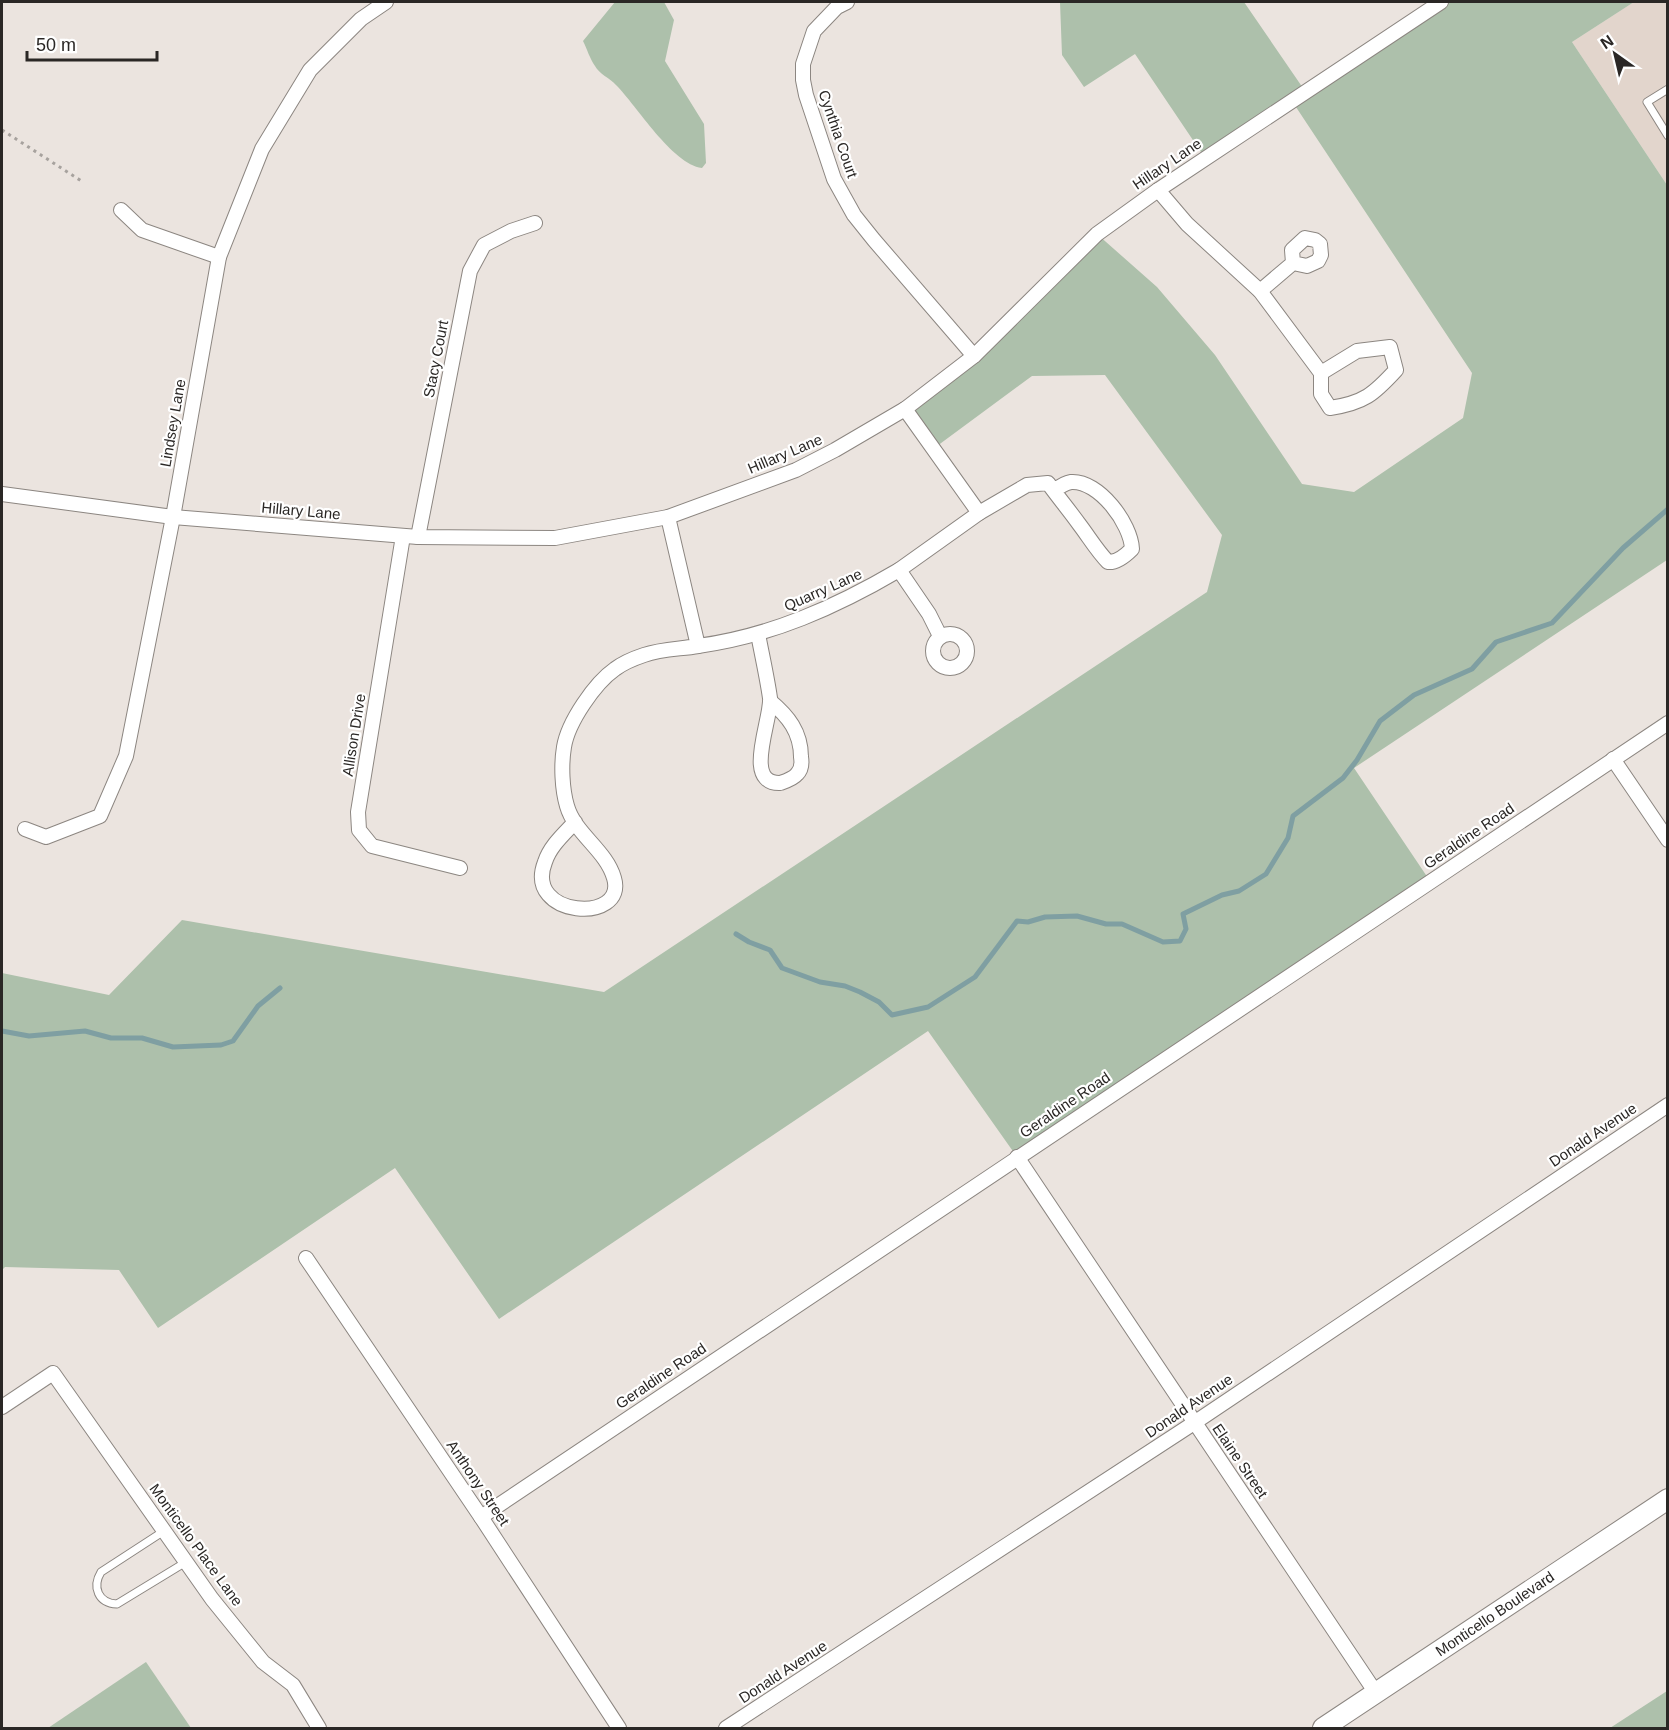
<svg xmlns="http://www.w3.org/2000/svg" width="1669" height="1730" font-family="Arial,sans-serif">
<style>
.built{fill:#e2d5cc}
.green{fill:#adc0ab}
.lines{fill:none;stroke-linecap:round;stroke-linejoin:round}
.stream{stroke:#7f9fa2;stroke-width:5}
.lane-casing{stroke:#8c8681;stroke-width:9}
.street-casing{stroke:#8c8681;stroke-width:16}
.secondary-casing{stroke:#8c8681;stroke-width:22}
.path{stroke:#a7a29e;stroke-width:3;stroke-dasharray:3 4.5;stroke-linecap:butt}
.lane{stroke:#fff;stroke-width:7}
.street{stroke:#fff;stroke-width:14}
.secondary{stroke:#fff;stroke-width:20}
.labels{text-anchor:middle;stroke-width:4.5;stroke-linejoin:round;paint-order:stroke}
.street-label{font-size:15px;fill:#2a2725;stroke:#fff}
</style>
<rect width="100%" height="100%" fill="#ebe4df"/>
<path class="built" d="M 1634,2 L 1667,2 L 1667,185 L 1572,42 Z"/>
<g class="green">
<path d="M 615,2 L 664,2 L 674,20 L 665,61 L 704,124 L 706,163 L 702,168 C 672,164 637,106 616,85 C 610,78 599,74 595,66 C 590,59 587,49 583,41 Z"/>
<path d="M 1060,2 L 1244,2 L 1305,91 L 1441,2 L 1634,2 L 1572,42 L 1667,185 L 1667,560 L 1354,768 L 1430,881 L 1017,1157 L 928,1031 L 499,1319 L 395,1168 L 158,1328 L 119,1270 L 5,1267 L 2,1270 L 2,973 L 109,995 L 182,920 L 604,992 L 1207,592 L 1222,535 L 1105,375 L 1032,376 L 933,449 L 905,409 L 974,356 L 1097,234 L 1157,287 L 1215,355 L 1302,484 L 1354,492 L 1463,418 L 1472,373 L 1292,101 L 1205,158 L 1135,54 L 1084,87 L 1062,55 Z"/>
<path d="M 146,1662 L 191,1728 L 48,1728 Z"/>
<path d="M 1667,1691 L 1667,1728 L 1610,1728 Z"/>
</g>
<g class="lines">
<g class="stream">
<path d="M 736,934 L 749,942 L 770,950 L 782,968 L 820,982 L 845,986 L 860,992 L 879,1002 L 892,1015 L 928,1007 L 975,977 L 1017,921 L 1028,922 L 1045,917 L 1077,916 L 1106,924 L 1122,924 L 1163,942 L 1180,941 L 1186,929 L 1183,914 L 1222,895 L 1239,891 L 1266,874 L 1288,838 L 1293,816 L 1343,778 L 1357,760 L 1380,721 L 1414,695 L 1472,669 L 1496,642 L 1552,623 L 1623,548 L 1668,509"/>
<path d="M 2,1031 L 29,1036 L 85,1031 L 111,1038 L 142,1038 L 173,1047 L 221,1045 L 233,1041 L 258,1006 L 280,988"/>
</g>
<defs>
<g id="lane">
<path d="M 1668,89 L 1647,102 L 1668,136"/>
<path d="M 164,1531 L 101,1572 C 92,1587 98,1603 117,1604 L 186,1562"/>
</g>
<g id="street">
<path d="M 847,2 L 837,7 L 814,31 L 803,64 L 803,80 L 806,95 L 834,179 L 854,215 L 874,240 L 974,356"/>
<path d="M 1158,190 L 1187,224 L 1260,291 L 1321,373 L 1321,394 L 1330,408 C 1364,403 1374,394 1396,370 L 1390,347 L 1357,351 L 1321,373"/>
<path d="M 121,210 L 142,230 L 219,257"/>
<path d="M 1260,291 L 1293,263 L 1307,266 L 1318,261 L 1321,255 L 1320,244 L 1315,240 L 1305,238 L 1292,250 L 1293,263"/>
<path d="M 905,409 L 979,513 L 899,570 L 929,614 L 940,636"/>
<path d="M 2,494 L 173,517 L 418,537 L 555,538 L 668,517 L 796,470 L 835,450 L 905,409 L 974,356 L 1097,234 L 1158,190 L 1441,2"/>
<path d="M 979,513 L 1027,485 L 1048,483 C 1058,497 1069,510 1079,524 C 1089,537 1097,551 1108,562 C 1117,563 1126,555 1132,549 C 1131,524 1099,480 1071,482 C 1064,483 1059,487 1054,491"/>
<path d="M 403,536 L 358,812 L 359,830 L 372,846 L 460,868"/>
<path d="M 418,537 L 470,271 L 484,245 L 511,231 L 535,223"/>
<circle cx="950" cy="651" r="17"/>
<path d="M 758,634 C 762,655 767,677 770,698 C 772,719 742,784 780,783 C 786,781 793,779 797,774 C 802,769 802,763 801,757 C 801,732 788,716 770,701"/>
<path d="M 698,646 C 771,636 836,607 899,570"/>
<path d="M 1613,759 L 1668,840"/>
<path d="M 575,822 C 564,834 550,846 545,862 C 523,918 628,924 614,878 C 606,850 575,834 567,806 C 562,789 561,765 564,747 C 568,722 595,683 615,669 C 623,663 635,658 644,655 C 661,649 681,649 698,646 L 668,517"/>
<path d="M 25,829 L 46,837 L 100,816 L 126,756 L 173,517 L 219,257 L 262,149 L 310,70 L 361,19 L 386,2"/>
<path d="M 1017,1157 L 1376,1693"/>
<path d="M 306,1258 L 481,1517 L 619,1728"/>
<path d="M 2,1407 L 53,1373 L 212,1599 L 263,1662 L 293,1685 L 319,1728"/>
<path d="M 481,1517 L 1668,723"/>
<path d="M 726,1728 L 1194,1423 L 1668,1105"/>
</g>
<path id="secondary" d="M 1323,1728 L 1668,1499"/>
</defs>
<use href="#lane" class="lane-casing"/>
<use href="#street" class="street-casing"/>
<use href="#secondary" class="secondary-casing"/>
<path class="path" d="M 2,130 L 83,182"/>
<use href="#lane" class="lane"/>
<use href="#street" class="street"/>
<use href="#secondary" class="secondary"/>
</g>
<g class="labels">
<g class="street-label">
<text transform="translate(838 134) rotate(71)" y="5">Cynthia Court</text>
<text transform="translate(1167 164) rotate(-34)" y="5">Hillary Lane</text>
<text transform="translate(436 359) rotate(-79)" y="5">Stacy Court</text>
<text transform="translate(173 423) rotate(-80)" y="5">Lindsey Lane</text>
<text transform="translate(785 454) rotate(-23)" y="5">Hillary Lane</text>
<text transform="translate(301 511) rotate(5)" y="5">Hillary Lane</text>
<text transform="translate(823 590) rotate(-24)" y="5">Quarry Lane</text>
<text transform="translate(354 735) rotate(-81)" y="5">Allison Drive</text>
<text transform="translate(1469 836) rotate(-34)" y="5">Geraldine Road</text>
<text transform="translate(1065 1105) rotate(-34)" y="5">Geraldine Road</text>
<text transform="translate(1593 1135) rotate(-34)" y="5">Donald Avenue</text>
<text transform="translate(661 1376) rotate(-34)" y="5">Geraldine Road</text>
<text transform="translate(1189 1406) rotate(-34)" y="5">Donald Avenue</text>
<text transform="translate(1240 1461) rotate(56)" y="5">Elaine Street</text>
<text transform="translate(478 1483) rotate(56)" y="5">Anthony Street</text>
<text transform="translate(196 1545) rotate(54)" y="5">Monticello Place Lane</text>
<text transform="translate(1495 1614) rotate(-34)" y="5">Monticello Boulevard</text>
<text transform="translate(783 1672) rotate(-33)" y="5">Donald Avenue</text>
</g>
</g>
<rect width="1669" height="1730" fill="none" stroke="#2a2725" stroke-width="6"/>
<g transform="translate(1615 54) rotate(326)" stroke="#ffffff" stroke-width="4.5" paint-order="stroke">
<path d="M0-4.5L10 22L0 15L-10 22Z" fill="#2a2725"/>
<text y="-9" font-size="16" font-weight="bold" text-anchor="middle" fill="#2a2725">N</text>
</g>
<path d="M27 51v9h130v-9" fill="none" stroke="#2a2725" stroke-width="3"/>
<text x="36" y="51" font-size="18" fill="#2a2725" stroke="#ffffff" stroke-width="4.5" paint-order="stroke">50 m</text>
</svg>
